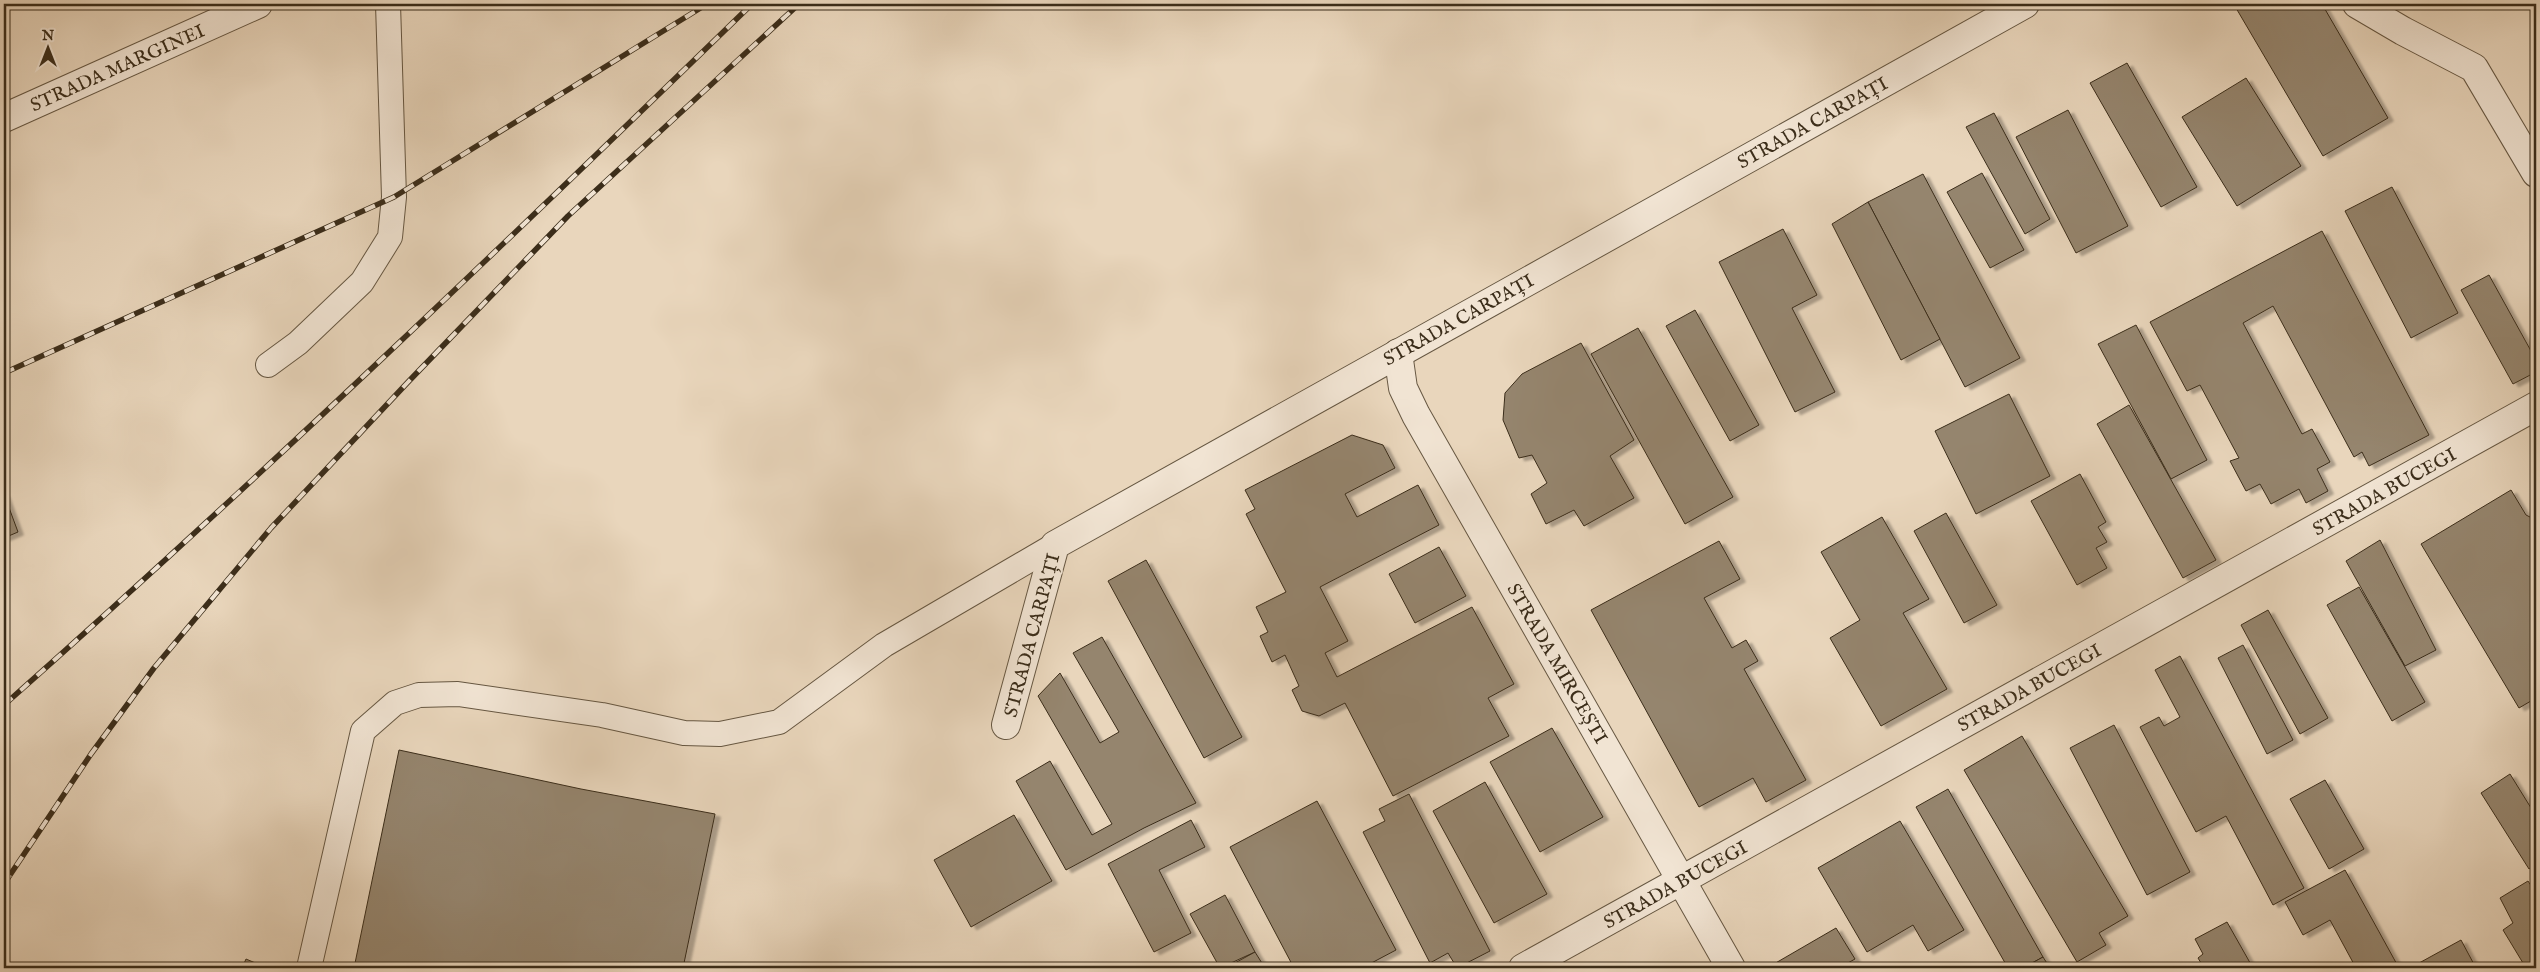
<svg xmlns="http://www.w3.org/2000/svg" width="2540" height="972" font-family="'IM FELL English',serif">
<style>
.building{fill:#95856e;stroke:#3b2d1a;filter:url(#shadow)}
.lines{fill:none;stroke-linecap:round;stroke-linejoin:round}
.lane-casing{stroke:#665742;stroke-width:26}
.street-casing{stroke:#665742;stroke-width:30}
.lane{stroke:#f1e4d3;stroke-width:24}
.street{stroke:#f1e4d3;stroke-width:28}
.rail-casing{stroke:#3b2d1a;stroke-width:5.5}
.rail{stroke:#f1e4d3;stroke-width:4;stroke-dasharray:11;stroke-linecap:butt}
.labels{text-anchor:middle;stroke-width:4;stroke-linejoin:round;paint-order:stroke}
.street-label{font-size:19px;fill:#3b2d1a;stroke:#f1e4d3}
</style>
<defs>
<filter id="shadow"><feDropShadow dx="5.5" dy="3" stdDeviation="1" flood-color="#0004"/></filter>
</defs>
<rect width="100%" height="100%" fill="#e9d6bc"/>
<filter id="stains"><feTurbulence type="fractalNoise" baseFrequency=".004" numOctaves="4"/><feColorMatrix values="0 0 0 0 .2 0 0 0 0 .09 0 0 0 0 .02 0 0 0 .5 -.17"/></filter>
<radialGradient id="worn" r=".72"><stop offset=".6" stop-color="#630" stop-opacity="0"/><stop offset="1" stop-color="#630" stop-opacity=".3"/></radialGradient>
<g class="building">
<path d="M 2243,4 L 2322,4 L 2388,118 L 2323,156 L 2236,8 Z"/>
<path d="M 2127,63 L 2197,187 L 2161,207 L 2090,83 Z"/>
<path d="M 2246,78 L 2301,166 L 2237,206 L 2182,117 Z"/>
<path d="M 2068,110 L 2128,226 L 2076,253 L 2016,137 Z"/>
<path d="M 1994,113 L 2050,219 L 2025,234 L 1966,127 Z"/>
<path d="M 1982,173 L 2024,250 L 1990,268 L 1947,192 Z"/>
<path d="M 1923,174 L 2020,358 L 1965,387 L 1868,202 Z"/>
<path d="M 2392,187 L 2458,313 L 2411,338 L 2345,211 Z"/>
<path d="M 1868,202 L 1940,339 L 1901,360 L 1832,224 Z"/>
<path d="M 1783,229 L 1817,295 L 1792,308 L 1835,392 L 1795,412 L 1719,262 Z"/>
<path d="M 2322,231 L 2429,435 L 2369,466 L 2362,452 L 2354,457 L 2273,306 L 2243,323 L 2302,434 L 2312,429 L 2330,462 L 2317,469 L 2328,491 L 2306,503 L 2299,489 L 2271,504 L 2260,484 L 2246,491 L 2230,461 L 2239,458 L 2200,385 L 2187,391 L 2150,322 Z"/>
<path d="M 2489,275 L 2536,360 L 2536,372 L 2513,384 L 2461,290 Z"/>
<path d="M 1695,310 L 1759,425 L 1730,441 L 1666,326 Z"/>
<path d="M 2136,325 L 2207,460 L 2171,479 L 2098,344 Z"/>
<path d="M 1638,328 L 1733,497 L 1685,524 L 1591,354 Z"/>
<path d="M 1581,343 L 1634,440 L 1610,456 L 1634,498 L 1584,526 L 1574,510 L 1546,524 L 1531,494 L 1547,483 L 1532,455 L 1519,458 L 1503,420 L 1505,393 L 1522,374 Z"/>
<path d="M 2009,394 L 2050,476 L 1976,514 L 1935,431 Z"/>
<path d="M 2129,405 L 2216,560 L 2183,578 L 2097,424 Z"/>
<path d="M 1352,435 L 1383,445 L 1395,468 L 1345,494 L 1357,517 L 1418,485 L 1439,525 L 1320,587 L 1348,641 L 1325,653 L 1337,677 L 1472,607 L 1514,684 L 1488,698 L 1509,736 L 1393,796 L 1345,703 L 1319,716 L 1302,711 L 1292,690 L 1299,686 L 1285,655 L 1272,662 L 1260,636 L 1268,632 L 1256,607 L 1286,592 L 1246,514 L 1255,509 L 1245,490 Z"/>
<path d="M 2080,474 L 2106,522 L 2098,527 L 2107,542 L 2096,548 L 2107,568 L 2077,585 L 2031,501 Z"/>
<path d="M 2511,490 L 2526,515 L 2536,520 L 2536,698 L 2519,708 L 2421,544 Z"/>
<path d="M 4,494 L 18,532 L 4,538 Z"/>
<path d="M 1946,513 L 1997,605 L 1964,623 L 1914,531 Z"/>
<path d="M 1882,517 L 1929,599 L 1903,613 L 1947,689 L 1881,726 L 1830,638 L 1860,620 L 1821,552 Z"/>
<path d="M 2380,540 L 2436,650 L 2405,666 L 2346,561 Z"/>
<path d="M 1719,541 L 1740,579 L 1704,598 L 1732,648 L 1746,640 L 1758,661 L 1744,669 L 1806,780 L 1766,802 L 1753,778 L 1699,807 L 1591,610 Z"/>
<path d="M 1439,547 L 1466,596 L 1415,623 L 1389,574 Z"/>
<path d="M 1146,560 L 1242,737 L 1204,758 L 1108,581 Z"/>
<path d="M 2359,587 L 2425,702 L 2392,721 L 2327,605 Z"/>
<path d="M 2268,610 L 2328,718 L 2300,734 L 2241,625 Z"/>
<path d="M 1102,637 L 1196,803 L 1144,828 L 1066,870 L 1016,781 L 1050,761 L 1092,835 L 1112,824 L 1038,696 L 1060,673 L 1100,743 L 1119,732 L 1073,653 Z"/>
<path d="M 2243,645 L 2293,740 L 2267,754 L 2218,658 Z"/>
<path d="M 2180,656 L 2304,888 L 2273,905 L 2226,816 L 2196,832 L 2140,727 L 2159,717 L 2164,726 L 2180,717 L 2155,670 Z"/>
<path d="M 2114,725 L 2190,872 L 2147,895 L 2070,748 Z"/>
<path d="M 1552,728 L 1603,817 L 1540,852 L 1490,762 Z"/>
<path d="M 2022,736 L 2128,916 L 2099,933 L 2106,945 L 2077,962 L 1964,770 Z"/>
<path d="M 399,750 L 581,789 L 715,814 L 683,968 L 354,968 Z"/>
<path d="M 2510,774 L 2536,816 L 2536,864 L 2529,869 L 2481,793 Z"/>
<path d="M 2325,780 L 2364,849 L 2329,869 L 2290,799 Z"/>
<path d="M 1485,782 L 1547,894 L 1494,923 L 1433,811 Z"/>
<path d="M 1948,789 L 2043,957 L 2023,968 L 2008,968 L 1916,807 Z"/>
<path d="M 1409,794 L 1490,951 L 1457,968 L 1448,953 L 1430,963 L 1363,832 L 1385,821 L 1379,809 Z"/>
<path d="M 1317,801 L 1396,950 L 1362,968 L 1294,968 L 1230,847 Z"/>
<path d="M 1014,815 L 1052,881 L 971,927 L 934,860 Z"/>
<path d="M 1191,820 L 1205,847 L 1159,870 L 1191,933 L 1154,952 L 1108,864 Z"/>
<path d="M 1900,821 L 1964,930 L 1928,951 L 1913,925 L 1867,952 L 1818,868 Z"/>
<path d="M 2345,870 L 2399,968 L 2356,968 L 2330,920 L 2303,935 L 2285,902 Z"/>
<path d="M 2528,881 L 2536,893 L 2536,968 L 2526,968 L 2503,930 L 2513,923 L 2500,898 Z"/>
<path d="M 1225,895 L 1255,952 L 1220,968 L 1190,914 Z"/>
<path d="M 2227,922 L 2253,968 L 2204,968 L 2198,958 L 2203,954 L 2195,939 Z"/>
<path d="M 1836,928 L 1855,959 L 1839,968 L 1767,968 Z"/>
<path d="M 2461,940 L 2476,968 L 2410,968 Z"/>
<path d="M 1255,952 L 1265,968 L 1235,968 L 1233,964 Z"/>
<path d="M 2043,957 L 2050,968 L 2023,968 Z"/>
<path d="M 246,959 L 267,968 L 242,968 Z"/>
</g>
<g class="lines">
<defs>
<g id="lane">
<path d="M 268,365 L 298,343 L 362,282 L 390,237 L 394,197 L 388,4"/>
<path d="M 309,968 L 363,731 L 395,703 L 419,695 L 458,694 L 602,715 L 684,733 L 720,734 L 779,722 L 884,645 L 1055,545"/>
</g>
<g id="street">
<path d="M 2357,4 L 2403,31 L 2474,68 L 2536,173"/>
<path d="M 4,118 L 258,4"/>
<path d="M 1398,353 L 1403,388 L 1416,415 L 1731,968"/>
<path d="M 1006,725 L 1055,545 L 2025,4"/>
<path d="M 1523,968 L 2536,406"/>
</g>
</defs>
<use href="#lane" class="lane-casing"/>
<use href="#street" class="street-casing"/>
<use href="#lane" class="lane"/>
<use href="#street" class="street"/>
<defs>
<g id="rail">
<path d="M 4,373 L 394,197 L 707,4"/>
<path d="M 4,705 C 260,478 507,242 752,4"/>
<path d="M 4,884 L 91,754 L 154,668 L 271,528 L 409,381 L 568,216 L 799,4"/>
</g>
</defs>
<use href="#rail" class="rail-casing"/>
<use href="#rail" class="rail"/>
</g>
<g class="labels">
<g class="street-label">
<text transform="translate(117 67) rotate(-24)" y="7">STRADA MARGINEI</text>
<text transform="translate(1812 122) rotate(-29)" y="7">STRADA CARPAȚI</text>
<text transform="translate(1458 319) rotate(-29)" y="7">STRADA CARPAȚI</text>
<text transform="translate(2384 491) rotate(-29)" y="7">STRADA BUCEGI</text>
<text transform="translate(1031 635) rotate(-75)" y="7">STRADA CARPAȚI</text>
<text transform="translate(1558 663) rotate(60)" y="7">STRADA MIRCEȘTI</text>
<text transform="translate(2029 687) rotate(-29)" y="7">STRADA BUCEGI</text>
<text transform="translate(1675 884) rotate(-29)" y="7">STRADA BUCEGI</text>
</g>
</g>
<rect width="2540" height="972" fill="none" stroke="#e9d6bc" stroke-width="20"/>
<rect x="5" y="5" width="2530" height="962" fill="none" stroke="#3b2d1a" stroke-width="2.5"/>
<rect x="10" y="10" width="2520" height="952" fill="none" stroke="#3b2d1a"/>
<g transform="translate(48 48)" stroke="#f1e4d3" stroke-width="4" paint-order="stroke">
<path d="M0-4L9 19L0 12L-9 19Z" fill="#3b2d1a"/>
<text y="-8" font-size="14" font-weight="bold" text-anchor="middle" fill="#3b2d1a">N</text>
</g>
<rect width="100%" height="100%" filter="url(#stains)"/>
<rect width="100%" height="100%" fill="url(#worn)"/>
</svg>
